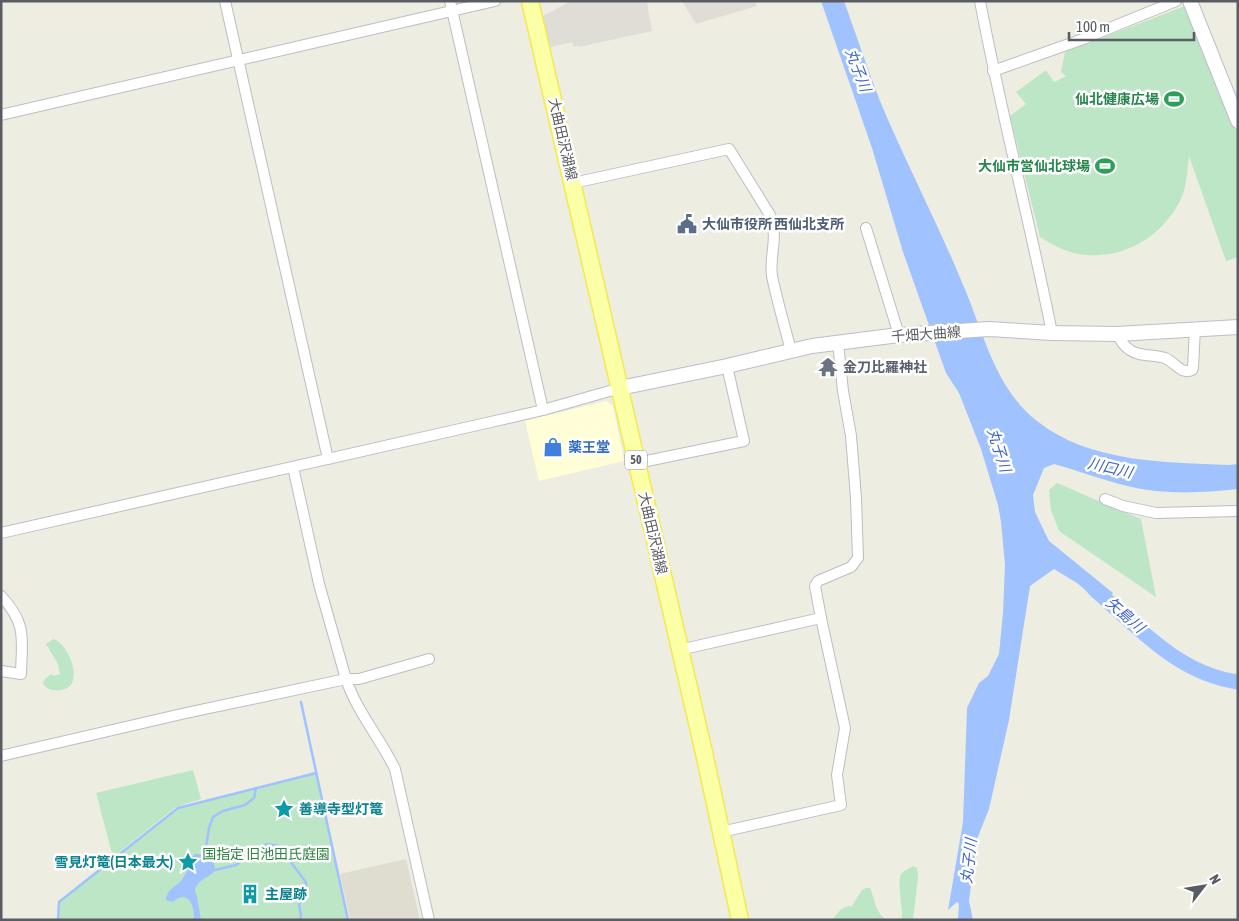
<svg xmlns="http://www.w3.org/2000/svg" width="1239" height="921" font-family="'Asap Condensed','Noto Sans JP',sans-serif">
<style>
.commercial{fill:#fffed6}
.industrial{fill:#deded6}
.education{fill:#deddd0}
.green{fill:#bde6c6}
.water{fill:#a0c2ff}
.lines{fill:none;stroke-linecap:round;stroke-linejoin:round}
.stream{stroke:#a0c2ff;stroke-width:2.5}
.river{stroke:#a0c2ff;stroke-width:15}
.street-casing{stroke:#bcbdc4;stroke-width:12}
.secondary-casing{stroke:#bcbec6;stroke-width:16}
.primary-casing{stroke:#f5e953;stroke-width:19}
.street{stroke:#fff;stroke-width:10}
.secondary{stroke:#fff;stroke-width:14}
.primary{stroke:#fbffa5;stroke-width:16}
.labels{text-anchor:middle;stroke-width:5;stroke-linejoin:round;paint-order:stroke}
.shield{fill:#fff;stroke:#8c8d92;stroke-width:1}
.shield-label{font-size:12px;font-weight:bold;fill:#5a5c63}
.leisure-label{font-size:14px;font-weight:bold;fill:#27864d;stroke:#fff;text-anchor:end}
.street-label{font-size:14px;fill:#5a5c63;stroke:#fff}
.service-label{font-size:14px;font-weight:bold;fill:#4e5e75;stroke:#fff;text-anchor:start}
.worship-label{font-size:14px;font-weight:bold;fill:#5b616d;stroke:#fff;text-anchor:start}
.shop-label{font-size:14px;font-weight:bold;fill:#366cbe;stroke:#fff;text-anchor:start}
.culture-label{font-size:14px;font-weight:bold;fill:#0d838f;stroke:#fff;text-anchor:start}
.park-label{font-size:14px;fill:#318346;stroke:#fff}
.water-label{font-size:15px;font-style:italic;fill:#4065c6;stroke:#fff}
</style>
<rect width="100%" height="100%" fill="#eeede2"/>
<path class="commercial" d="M 606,401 L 613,406 L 624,461 L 539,481 L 525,421 Z"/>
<g class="industrial">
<path d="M 571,1 L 656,1 L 647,3 L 652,31 L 579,47 L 578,45 L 574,47 L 572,42 L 547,48 L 541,17 Z"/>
<path d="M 682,1 L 754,1 L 757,6 L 696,24 Z"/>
</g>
<path class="education" d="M 406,859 L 420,920 L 350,920 L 340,874 Z"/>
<g class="green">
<path d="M 1185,6 L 1238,133 L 1238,257 L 1226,261 L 1189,156 C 1187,172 1187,187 1180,201 C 1160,240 1117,263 1074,253 C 1062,250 1051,244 1040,237 L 1010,116 L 1026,104 L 1016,92 L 1046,70 L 1054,82 L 1066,76 L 1061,72 L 1065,52 Z"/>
<path d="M 1057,483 L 1141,519 L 1156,597 L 1059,531 L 1051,510 L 1049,490 Z"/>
<path d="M 53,639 C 68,642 87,687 61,690 C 53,691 48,690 43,684 L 44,680 L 51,674 L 54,676 L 60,674 C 59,661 52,655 46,644 Z"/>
<path d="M 193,770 L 201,799 L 176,807 L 113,857 L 96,793 Z"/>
<path d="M 316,773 L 348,920 L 58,920 L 59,902 L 178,808 Z"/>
<path d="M 913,866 L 917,868 L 918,877 L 913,920 L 900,920 L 902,918 C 903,907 896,878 902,873 C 905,870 910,868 913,866 Z"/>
<path d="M 866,888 L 870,888 C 875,899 875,913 887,920 L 833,920 C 838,912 842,906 852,906 L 862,890 Z"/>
</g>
<g class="water">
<path d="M 821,1 L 844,1 C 856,34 867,68 880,101 C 906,163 938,224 964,287 C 984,334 995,388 1037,421 C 1090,463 1164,462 1229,465 L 1238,464 L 1238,489 C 1202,493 1163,495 1127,486 C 1103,480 1079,471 1054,464 L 1044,468 L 1033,495 L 1035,512 L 1049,541 L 1113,593 L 1105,607 L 1077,583 L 1054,569 L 1030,586 L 1009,720 L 989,809 L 977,839 L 969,901 L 973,920 L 958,920 L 959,904 L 957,902 L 948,910 L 963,822 L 967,708 L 979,683 L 988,676 L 999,654 L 1003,613 L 1005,565 L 1001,522 L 998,505 L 981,449 L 959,393 L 946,373 L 903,252 L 872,148 Z"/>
<path d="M 195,854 L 205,854 L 214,863 L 215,870 C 209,879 196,879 195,892 L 197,896 L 201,920 L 194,920 C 195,906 188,888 173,902 L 166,900 C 167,889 174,888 181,881 C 185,876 188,868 192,862 L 191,858 Z"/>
</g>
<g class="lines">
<g class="stream">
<path d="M 301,702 L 348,920"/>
<path d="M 205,854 L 209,828 L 213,817 L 223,811 L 245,805 L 254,798 L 256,788"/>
<path d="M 215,870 L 236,865 L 267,844 L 279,846 L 305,881 L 307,888 L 299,905 L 301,915 L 300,920"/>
<path d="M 58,920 L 59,902 L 178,808 L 316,773"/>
</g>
<path class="river" d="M 1094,589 C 1137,626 1178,674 1238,682"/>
<defs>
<g id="street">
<path d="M 225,1 L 328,459"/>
<path d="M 450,1 L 543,410"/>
<path d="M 980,1 C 1001,113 1030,222 1052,333"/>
<path d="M 993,71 L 1083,39 L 1176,1"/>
<path d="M 1,115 L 495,1"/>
<path d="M 573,183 L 729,149 L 770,215 C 779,239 769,254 772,276 C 777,301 785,327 791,351"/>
<path d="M 866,228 L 899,335"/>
<path d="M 1117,334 C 1120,340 1124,346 1130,350 C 1140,357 1153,354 1165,358 C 1175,362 1181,375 1192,370 L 1193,368 L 1195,328"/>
<path d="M 637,463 L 744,441 L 727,366"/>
<path d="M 293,467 L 319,584 L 346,679 C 357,712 380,738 395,769 L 429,920"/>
<path d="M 1105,499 L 1123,506 L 1156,513 L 1238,511"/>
<path d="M 1,533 L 482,424 L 543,410 L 620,388"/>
<path d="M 1,596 C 27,624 22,638 21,674 L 1,671"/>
<path d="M 821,618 L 815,586 L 818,581 L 851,567 L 858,558 L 856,498 L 851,436 L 843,391 L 838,343"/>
<path d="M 679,650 L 821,618 L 845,728 L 837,775 L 841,805 L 721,832"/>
<path d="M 1,756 L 186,713 L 346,679 L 359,679 L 429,659"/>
</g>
<g id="secondary">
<path d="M 1190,1 L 1238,121"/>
<path d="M 620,388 L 727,366 L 812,346 L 899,335 L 989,329 L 1052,333 L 1117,334 L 1238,327"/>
</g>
<path id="primary" d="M 530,1 L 705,757 L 740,920"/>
</defs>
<use href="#street" class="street-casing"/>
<use href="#secondary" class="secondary-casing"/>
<use href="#primary" class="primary-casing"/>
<use href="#street" class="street"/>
<use href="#secondary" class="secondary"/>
<use href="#primary" class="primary"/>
</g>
<defs>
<symbol id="stadium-bare" viewBox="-9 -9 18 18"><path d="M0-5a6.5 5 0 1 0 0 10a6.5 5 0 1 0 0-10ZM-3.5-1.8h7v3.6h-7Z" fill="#2e9e5b" stroke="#fff" stroke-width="2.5" paint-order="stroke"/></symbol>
<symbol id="civic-bare" viewBox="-9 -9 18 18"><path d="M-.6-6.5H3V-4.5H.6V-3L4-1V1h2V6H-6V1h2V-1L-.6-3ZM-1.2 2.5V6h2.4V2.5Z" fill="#5c6f8a" stroke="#fff" stroke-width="2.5" paint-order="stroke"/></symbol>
<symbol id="temple-bare" viewBox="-9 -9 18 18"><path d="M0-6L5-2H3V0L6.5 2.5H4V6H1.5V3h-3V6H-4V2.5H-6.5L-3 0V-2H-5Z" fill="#6b7280" stroke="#fff" stroke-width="2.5" paint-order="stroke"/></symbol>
<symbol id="shop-bare" viewBox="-9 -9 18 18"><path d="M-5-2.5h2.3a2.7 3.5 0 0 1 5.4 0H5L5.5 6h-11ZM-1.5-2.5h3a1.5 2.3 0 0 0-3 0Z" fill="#3f7fe0" stroke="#fff" stroke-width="2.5" paint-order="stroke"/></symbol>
<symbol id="sight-bare" viewBox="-9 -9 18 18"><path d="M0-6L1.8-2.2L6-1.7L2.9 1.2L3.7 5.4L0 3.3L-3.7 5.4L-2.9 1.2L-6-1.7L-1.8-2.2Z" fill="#0f9aa8" stroke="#fff" stroke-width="2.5" paint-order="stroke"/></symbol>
<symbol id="building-bare" viewBox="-9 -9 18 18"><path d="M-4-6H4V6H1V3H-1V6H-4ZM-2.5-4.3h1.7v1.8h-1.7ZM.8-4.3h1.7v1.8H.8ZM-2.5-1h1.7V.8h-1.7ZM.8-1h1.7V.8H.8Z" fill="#0f9aa8" stroke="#fff" stroke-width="2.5" paint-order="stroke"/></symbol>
</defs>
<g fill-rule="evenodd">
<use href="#stadium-bare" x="1160" y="85" width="28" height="28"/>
<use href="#stadium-bare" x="1091" y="152" width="28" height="28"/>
<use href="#civic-bare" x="673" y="210" width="28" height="28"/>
<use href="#temple-bare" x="814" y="353" width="28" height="28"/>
<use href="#shop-bare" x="539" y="433" width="28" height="28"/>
<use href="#sight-bare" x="270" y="795" width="28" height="28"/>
<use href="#sight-bare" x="174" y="848" width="28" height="28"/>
<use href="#building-bare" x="236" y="880" width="28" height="28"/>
</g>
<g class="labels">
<rect class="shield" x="625" y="450.5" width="22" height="19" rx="4"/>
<g class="shield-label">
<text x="636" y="464">50</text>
</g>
<g class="leisure-label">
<text x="1159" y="104">仙北健康広場</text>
<text x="1090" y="171">大仙市営仙北球場</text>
</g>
<g class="street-label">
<text transform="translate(563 139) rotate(77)" y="5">大曲田沢湖線</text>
<text transform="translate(926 334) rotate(-4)" y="5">千畑大曲線</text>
<text transform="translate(653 533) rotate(77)" y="5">大曲田沢湖線</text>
</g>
<g class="service-label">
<text x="702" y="229">大仙市役所 西仙北支所</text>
</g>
<g class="worship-label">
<text x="843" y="372">金刀比羅神社</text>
</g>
<g class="shop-label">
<text x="568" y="452">薬王堂</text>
</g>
<g class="culture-label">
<text x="299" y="814">善導寺型灯篭</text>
<text x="173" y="867" text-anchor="end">雪見灯篭(日本最大)</text>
<text x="265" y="899">主屋跡</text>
</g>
<g class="park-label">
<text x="266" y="859">国指定 旧池田氏庭園</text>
</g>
<g class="water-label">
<text transform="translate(858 70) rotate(69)" y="5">丸子川</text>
<text transform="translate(999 450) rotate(72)" y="5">丸子川</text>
<text transform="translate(1110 468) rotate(13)" y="5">川口川</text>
<text transform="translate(1125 615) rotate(41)" y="5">矢島川</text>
<text transform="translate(969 861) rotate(-84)" y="5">丸子川</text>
</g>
</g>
<rect width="1239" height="921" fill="none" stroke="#5a5c63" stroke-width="5"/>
<g transform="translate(1204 886) rotate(59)" stroke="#ffffff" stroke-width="4" paint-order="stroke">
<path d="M0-4L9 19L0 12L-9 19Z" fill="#5a5c63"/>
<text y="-8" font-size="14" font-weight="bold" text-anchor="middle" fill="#5a5c63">N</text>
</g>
<path d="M1069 32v8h125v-8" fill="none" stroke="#5a5c63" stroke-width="2.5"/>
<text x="1076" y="32" font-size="15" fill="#5a5c63" stroke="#ffffff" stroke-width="4" paint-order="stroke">100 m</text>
</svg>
